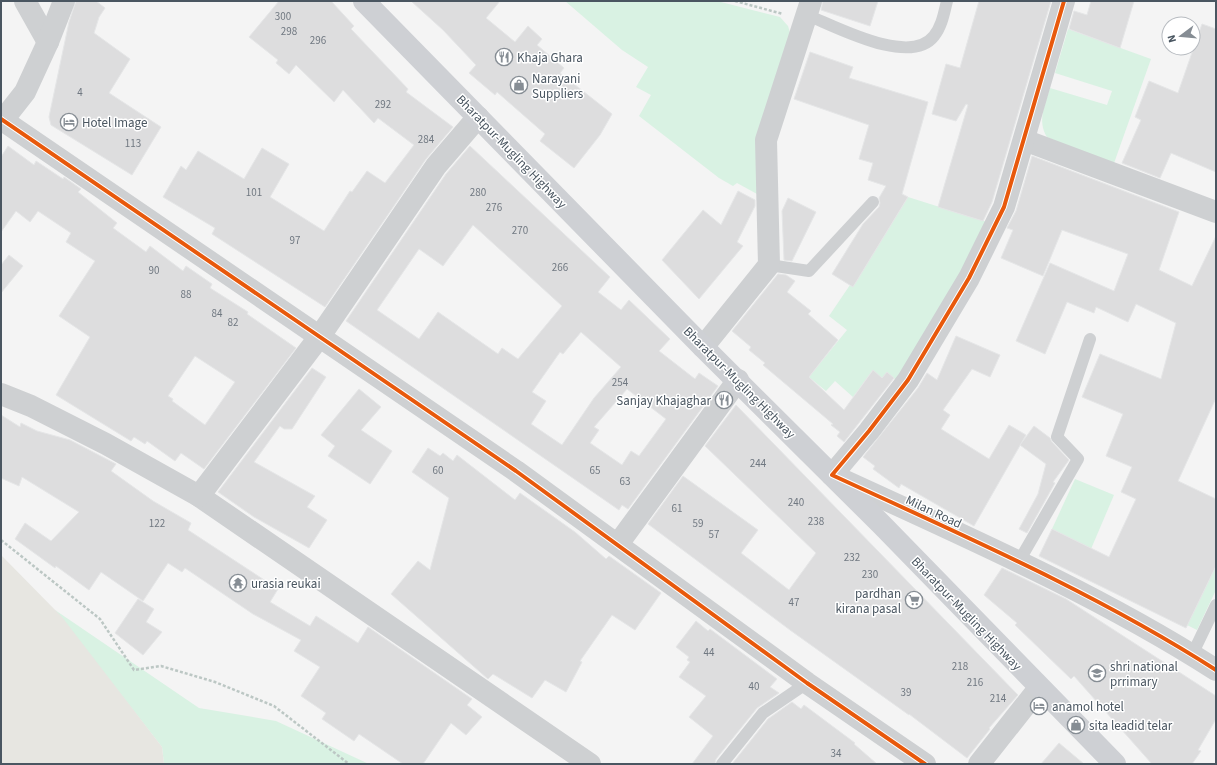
<svg xmlns="http://www.w3.org/2000/svg" width="1217" height="765" font-family="'Source Sans 3',sans-serif">
<style>
.green{fill:#d9f2e3}
.sand{fill:#e7e6e1}
.building{fill:#ddddde;stroke:#e5e6e7;fill-rule:evenodd}
.lines{fill:none;stroke-linecap:round;stroke-linejoin:round}
.path{stroke:#bcc7c4;stroke-width:2.5;stroke-dasharray:3 2;stroke-linecap:butt}
.service{stroke:#ced0d2;stroke-width:12}
.minor{stroke:#ced0d2;stroke-width:22}
.tertiary{stroke:#ced0d2;stroke-width:22}
.secondary{stroke:#ced0d4;stroke-width:22}
.cycleway-casing{stroke:#fff;stroke-width:6}
.cycleway{stroke:#e8590c;stroke-width:4}
.labels{text-anchor:middle;stroke-width:3;stroke-linejoin:round;paint-order:stroke}
.number-label{font-size:11px;fill:#707881}
.poi-label{font-size:13px;fill:#4a5661;stroke:#fff;text-anchor:start}
.street-label{font-size:13px;fill:#4a5661;stroke:#fff}
</style>
<rect width="100%" height="100%" fill="#f4f4f4"/>
<g class="green">
<path d="M 565,1 L 717,1 L 780,17 L 788,26 L 792,39 L 757,194 L 737,183 L 733,186 L 719,178 L 639,116 L 651,95 L 636,87 L 648,67 L 622,50 Z"/>
<path d="M 1068,29 L 1151,59 L 1113,166 L 1047,137 C 1037,121 1045,105 1050,88 L 1107,105 L 1112,91 L 1055,73 Z"/>
<path d="M 908,197 L 987,222 L 979,243 L 899,382 L 887,373 L 882,378 L 872,371 L 853,397 L 835,381 L 826,391 L 809,377 L 847,330 L 829,316 L 850,285 L 853,286 Z"/>
<path d="M 1075,479 L 1114,495 L 1091,549 L 1052,529 Z"/>
<path d="M 1216,566 L 1216,590 L 1197,630 L 1187,625 Z"/>
<path d="M 55,610 L 199,708 L 276,721 L 369,764 L 164,764 L 162,747 Z"/>
</g>
<path class="sand" d="M 1,555 L 62,617 L 162,747 L 164,764 L 1,764 Z"/>
<g class="building">
<path d="M 76,1 L 96,1 L 105,8 L 99,17 L 94,33 L 130,59 L 109,93 L 161,127 L 132,175 L 51,125 L 49,117 L 69,22 Z"/>
<path d="M 279,1 L 331,1 L 354,26 L 351,29 L 408,89 L 406,92 L 453,127 L 426,159 L 325,307 L 212,234 L 215,228 L 163,197 L 181,166 L 186,170 L 198,151 L 244,179 L 262,148 L 289,164 L 270,197 L 324,231 L 350,191 L 352,192 L 367,171 L 385,183 L 414,145 L 378,118 L 374,123 L 343,90 L 334,102 L 296,65 L 289,74 L 276,63 L 278,60 L 249,37 Z"/>
<path d="M 411,1 L 500,1 L 486,18 L 515,42 L 528,26 L 542,39 L 537,45 L 564,68 L 560,73 L 612,114 L 600,135 L 574,168 L 540,141 L 545,134 L 497,92 L 495,95 L 469,73 L 476,65 L 443,30 Z"/>
<path d="M 823,1 L 878,1 L 870,26 L 821,10 Z"/>
<path d="M 979,1 L 1051,1 L 992,202 L 983,221 L 938,207 L 968,105 L 966,104 L 956,121 L 932,114 L 946,64 L 960,68 Z"/>
<path d="M 1091,1 L 1134,1 L 1120,48 L 1069,29 L 1074,11 L 1087,15 Z"/>
<path d="M 1202,24 L 1216,29 L 1216,172 L 1171,153 L 1160,178 L 1122,163 L 1141,120 L 1135,117 L 1149,81 L 1178,93 Z"/>
<path d="M 810,52 L 853,67 L 849,78 L 928,102 L 902,194 L 908,197 L 853,287 L 832,274 L 863,224 L 879,207 L 880,203 L 879,198 L 886,186 L 868,180 L 873,163 L 859,159 L 869,125 L 794,99 Z"/>
<path d="M 8,146 L 34,165 L 36,161 L 63,179 L 64,177 L 81,189 L 78,192 L 117,223 L 113,228 L 146,252 L 150,246 L 183,271 L 186,266 L 212,284 L 210,288 L 248,312 L 247,314 L 296,348 L 204,469 L 181,453 L 175,461 L 147,441 L 145,444 L 134,437 L 131,441 L 56,395 L 90,337 L 59,316 L 95,261 L 66,242 L 71,233 L 38,211 L 30,222 L 16,211 L 1,232 L 1,157 ZM 195,356 L 235,382 L 205,425 L 172,401 L 173,399 L 168,396 Z"/>
<path d="M 470,146 L 610,277 L 598,292 L 621,310 L 629,300 L 670,339 L 659,351 L 695,379 L 699,373 L 718,386 L 628,509 L 622,505 L 619,510 L 346,321 L 446,174 ZM 473,225 L 562,306 L 518,359 L 502,348 L 498,354 L 438,312 L 419,339 L 377,310 L 419,249 L 443,266 ZM 581,332 L 621,367 L 594,398 L 562,445 L 531,424 L 546,401 L 532,392 L 560,352 L 563,354 ZM 627,389 L 666,419 L 639,456 L 631,451 L 622,465 L 590,443 L 599,430 L 594,427 Z"/>
<path d="M 1032,156 L 1179,212 L 1159,270 L 1192,286 L 1216,236 L 1216,398 L 1178,481 L 1216,499 L 1216,566 L 1186,628 L 1039,556 L 1052,529 L 1109,557 L 1136,499 L 1121,492 L 1132,467 L 1106,456 L 1123,414 L 1082,397 L 1100,354 L 1161,379 L 1176,323 L 1136,304 L 1128,322 L 1096,307 L 1094,313 L 1067,302 L 1045,354 L 1016,341 L 1050,263 L 1114,291 L 1128,254 L 1062,230 L 1043,276 L 1001,258 L 1013,230 L 1007,228 L 1016,211 Z"/>
<path d="M 738,191 L 755,200 L 755,206 L 737,242 L 743,246 L 699,299 L 662,260 L 703,210 L 721,225 Z"/>
<path d="M 788,198 L 816,212 L 792,261 L 784,260 L 782,211 Z"/>
<path d="M 9,255 L 23,266 L 1,293 L 1,265 Z"/>
<path d="M 778,274 L 786,275 L 795,281 L 787,292 L 811,311 L 808,314 L 838,340 L 809,377 L 844,410 L 873,370 L 882,378 L 887,372 L 894,378 L 844,442 L 837,436 L 840,432 L 831,425 L 833,424 L 763,365 L 765,363 L 749,350 L 751,347 L 732,331 Z"/>
<path d="M 956,336 L 1000,355 L 990,377 L 972,369 L 943,410 L 950,415 L 941,429 L 989,459 L 1009,425 L 1026,435 L 974,526 L 901,484 L 899,488 L 873,469 L 875,466 L 863,457 L 918,388 L 927,373 L 937,380 Z"/>
<path d="M 312,368 L 326,377 L 292,429 L 284,429 L 280,426 L 254,462 L 315,496 L 307,507 L 327,520 L 309,548 L 254,517 L 218,492 Z"/>
<path d="M 359,389 L 381,407 L 361,430 L 392,451 L 370,484 L 328,456 L 335,446 L 321,435 Z"/>
<path d="M 736,405 L 1018,695 L 989,728 L 990,729 L 967,758 L 909,714 L 909,715 L 790,630 L 648,524 L 683,476 L 758,530 L 741,553 L 789,590 L 816,553 L 705,446 Z"/>
<path d="M 1,415 L 20,427 L 21,423 L 37,431 L 70,440 L 116,464 L 111,471 L 153,501 L 191,523 L 188,530 L 278,589 L 270,602 L 310,626 L 316,616 L 358,643 L 368,627 L 472,699 L 467,705 L 482,717 L 466,735 L 451,723 L 423,764 L 403,764 L 359,734 L 354,741 L 322,719 L 326,713 L 301,696 L 320,667 L 294,651 L 301,640 L 253,614 L 185,568 L 182,572 L 168,563 L 143,601 L 101,572 L 89,590 L 56,566 L 55,568 L 15,539 L 25,523 L 51,541 L 79,512 L 22,477 L 19,486 L 1,478 Z"/>
<path d="M 1034,426 L 1050,438 L 1052,442 L 1069,460 L 1053,482 L 1055,483 L 1027,533 L 1019,529 L 1038,494 L 1046,464 L 1020,445 Z"/>
<path d="M 428,448 L 440,456 L 443,453 L 453,461 L 457,455 L 515,500 L 520,493 L 575,532 L 606,559 L 609,556 L 661,593 L 635,630 L 612,615 L 580,661 L 582,662 L 566,692 L 545,680 L 532,698 L 493,674 L 488,679 L 391,594 L 418,561 L 430,570 L 449,498 L 412,472 Z"/>
<path d="M 1002,568 L 1066,599 L 1216,696 L 1216,719 L 1198,750 L 1201,751 L 1192,764 L 1152,764 L 1074,676 L 1071,679 L 1015,625 L 1017,623 L 984,595 Z"/>
<path d="M 138,599 L 154,609 L 146,622 L 162,632 L 143,655 L 115,633 Z"/>
<path d="M 696,621 L 708,631 L 710,629 L 777,679 L 770,687 L 779,693 L 757,708 L 716,759 L 715,764 L 692,764 L 713,736 L 689,717 L 706,696 L 679,677 L 690,662 L 687,660 L 689,657 L 676,647 Z"/>
<path d="M 792,702 L 801,709 L 804,705 L 855,743 L 854,744 L 877,764 L 732,764 L 768,719 Z"/>
<path d="M 1059,743 L 1084,764 L 1041,764 Z"/>
</g>
<g class="lines">
<g class="path">
<path d="M 735,1 L 783,14"/>
<path d="M 1,540 L 100,619 L 134,670 L 161,666 L 215,682 L 274,706 L 349,764"/>
</g>
<g class="service">
<path d="M 807,15 C 835,26 910,67 934,36 C 942,26 944,13 947,1"/>
<path d="M 769,265 L 809,271 L 873,202"/>
<path d="M 1018,563 L 1078,459 L 1057,437 L 1090,339"/>
<path d="M 1192,655 L 1216,605"/>
<path d="M 722,764 L 763,713 L 807,683"/>
</g>
<g class="minor">
<path d="M 25,1 L 48,42"/>
<path d="M 1,119 L 516,471 L 807,683 L 925,764"/>
<path d="M 3,120 L 25,92 L 48,42 L 64,1"/>
<path d="M 1024,140 L 1216,212"/>
<path d="M 703,347 L 769,265 L 766,140 L 811,1"/>
<path d="M 1,394 L 31,406 L 106,444 L 199,496 L 590,764"/>
<path d="M 832,475 L 869,431 L 908,380 L 969,278 L 1004,207 L 1064,1"/>
<path d="M 199,496 L 320,336 L 436,166 L 478,117"/>
<path d="M 618,544 L 738,380"/>
<path d="M 979,764 L 1039,688"/>
</g>
<path class="tertiary" d="M 832,475 C 962,535 1096,593 1216,670"/>
<path class="secondary" d="M 364,1 L 703,347 L 882,525 L 1115,764"/>
<defs>
<g id="cycleway">
<path d="M 1064,1 L 1004,207 L 969,278 L 908,380 L 869,431 L 832,475 C 962,535 1096,593 1216,670"/>
<path d="M 1,119 L 516,471 L 807,683 L 925,764"/>
</g>
</defs>
<use href="#cycleway" class="cycleway-casing"/>
<use href="#cycleway" class="cycleway"/>
</g>
<defs>
<symbol id="restaurant-ring" viewBox="-11 -11 22 22"><circle r="9.5" fill="#fff" stroke="#868d94" stroke-width="1.5"/><path d="M-5-6h1v4h1v-4h1v4h1v-4h1v5L-1.5 .5V6h-2V.5L-5-1ZM5-6V6H3V1.5H1.5Q1.5-4 5-6Z" fill="#868d94"/></symbol>
<symbol id="shop-ring" viewBox="-11 -11 22 22"><circle r="9.5" fill="#fff" stroke="#868d94" stroke-width="1.5"/><path d="M-5-2.5h2.3a2.7 3.5 0 0 1 5.4 0H5L5.5 6h-11ZM-1.5-2.5h3a1.5 2.3 0 0 0-3 0Z" fill="#868d94"/></symbol>
<symbol id="hotel-ring" viewBox="-11 -11 22 22"><circle r="9.5" fill="#fff" stroke="#868d94" stroke-width="1.5"/><path d="M-6-4.5h1.5V1H6V5H4.5V3h-9V5H-6ZM-4 0a1.8 1.8 0 1 1 3.6 0ZM.5 0V-2.5h3Q6-2.5 6 0Z" fill="#868d94"/></symbol>
<symbol id="temple-ring" viewBox="-11 -11 22 22"><circle r="9.5" fill="#fff" stroke="#868d94" stroke-width="1.5"/><path d="M0-6L5-2H3V0L6.5 2.5H4V6H1.5V3h-3V6H-4V2.5H-6.5L-3 0V-2H-5Z" fill="#868d94"/></symbol>
<symbol id="supermarket-ring" viewBox="-11 -11 22 22"><circle r="9.5" fill="#fff" stroke="#868d94" stroke-width="1.5"/><path d="M-6-5.5h2.5l.6 2H6L4.5 2H-2.5L-4.4-4H-6ZM-1.5 3.2a1.3 1.3 0 1 0 .1 0ZM3 3.2a1.3 1.3 0 1 0 .1 0Z" fill="#868d94"/></symbol>
<symbol id="school-ring" viewBox="-11 -11 22 22"><circle r="9.5" fill="#fff" stroke="#868d94" stroke-width="1.5"/><path d="M0-5L7-2L0 1L-7-2ZM-4 1L0 2.5L4 1V4Q0 6-4 4Z" fill="#868d94"/></symbol>
</defs>
<g fill-rule="evenodd">
<use href="#restaurant-ring" x="494" y="47" width="20" height="20"/>
<use href="#shop-ring" x="509" y="75" width="20" height="20"/>
<use href="#hotel-ring" x="59" y="112" width="20" height="20"/>
<use href="#restaurant-ring" x="714" y="390" width="20" height="20"/>
<use href="#temple-ring" x="228" y="573" width="20" height="20"/>
<use href="#supermarket-ring" x="904" y="590" width="20" height="20"/>
<use href="#school-ring" x="1087" y="663" width="20" height="20"/>
<use href="#hotel-ring" x="1029" y="696" width="20" height="20"/>
<use href="#shop-ring" x="1066" y="715" width="20" height="20"/>
</g>
<g class="labels">
<g class="number-label">
<text x="283" y="20">300</text>
<text x="289" y="35">298</text>
<text x="318" y="44">296</text>
<text x="80" y="96">4</text>
<text x="383" y="108">292</text>
<text x="426" y="143">284</text>
<text x="133" y="147">113</text>
<text x="254" y="196">101</text>
<text x="478" y="196">280</text>
<text x="494" y="211">276</text>
<text x="520" y="234">270</text>
<text x="295" y="244">97</text>
<text x="560" y="271">266</text>
<text x="154" y="274">90</text>
<text x="186" y="298">88</text>
<text x="217" y="317">84</text>
<text x="233" y="326">82</text>
<text x="620" y="386">254</text>
<text x="758" y="467">244</text>
<text x="438" y="474">60</text>
<text x="595" y="474">65</text>
<text x="625" y="485">63</text>
<text x="796" y="506">240</text>
<text x="677" y="512">61</text>
<text x="816" y="525">238</text>
<text x="157" y="527">122</text>
<text x="698" y="527">59</text>
<text x="714" y="538">57</text>
<text x="852" y="561">232</text>
<text x="870" y="578">230</text>
<text x="794" y="606">47</text>
<text x="709" y="656">44</text>
<text x="960" y="670">218</text>
<text x="975" y="686">216</text>
<text x="754" y="690">40</text>
<text x="906" y="696">39</text>
<text x="998" y="702">214</text>
<text x="836" y="757">34</text>
</g>
<g class="poi-label">
<text x="517" y="62">Khaja Ghara</text>
<text x="532" y="83">Narayani<tspan x="532" dy="15">Suppliers</tspan></text>
<text x="82" y="127">Hotel Image</text>
<text x="711" y="405" text-anchor="end">Sanjay Khajaghar</text>
<text x="251" y="588">urasia reukai</text>
<text x="901" y="598" text-anchor="end">pardhan<tspan x="901" dy="15">kirana pasal</tspan></text>
<text x="1110" y="671">shri national<tspan x="1110" dy="15">prrimary</tspan></text>
<text x="1052" y="711">anamol hotel</text>
<text x="1089" y="730">sita leadid telar</text>
</g>
<g class="street-label">
<text transform="translate(512 151) rotate(46)" y="5">Bharatpur-Mugling Highway</text>
<text transform="translate(740 382) rotate(45)" y="5">Bharatpur-Mugling Highway</text>
<text transform="translate(934 511) rotate(25)" y="5">Milan Road</text>
<text transform="translate(967 613) rotate(46)" y="5">Bharatpur-Mugling Highway</text>
</g>
</g>
<rect width="1217" height="765" fill="none" stroke="#4a5661" stroke-width="4"/>
<g transform="translate(1181 36) rotate(254)"><circle r="19" fill="#ffffff" stroke="#b7bbc0"/>
<path d="M0-3L7 15L0 10L-7 15Z" fill="#868d94"/>
<text y="-6" font-size="11" font-weight="bold" text-anchor="middle" fill="#4a5661">N</text>
</g>
</svg>
